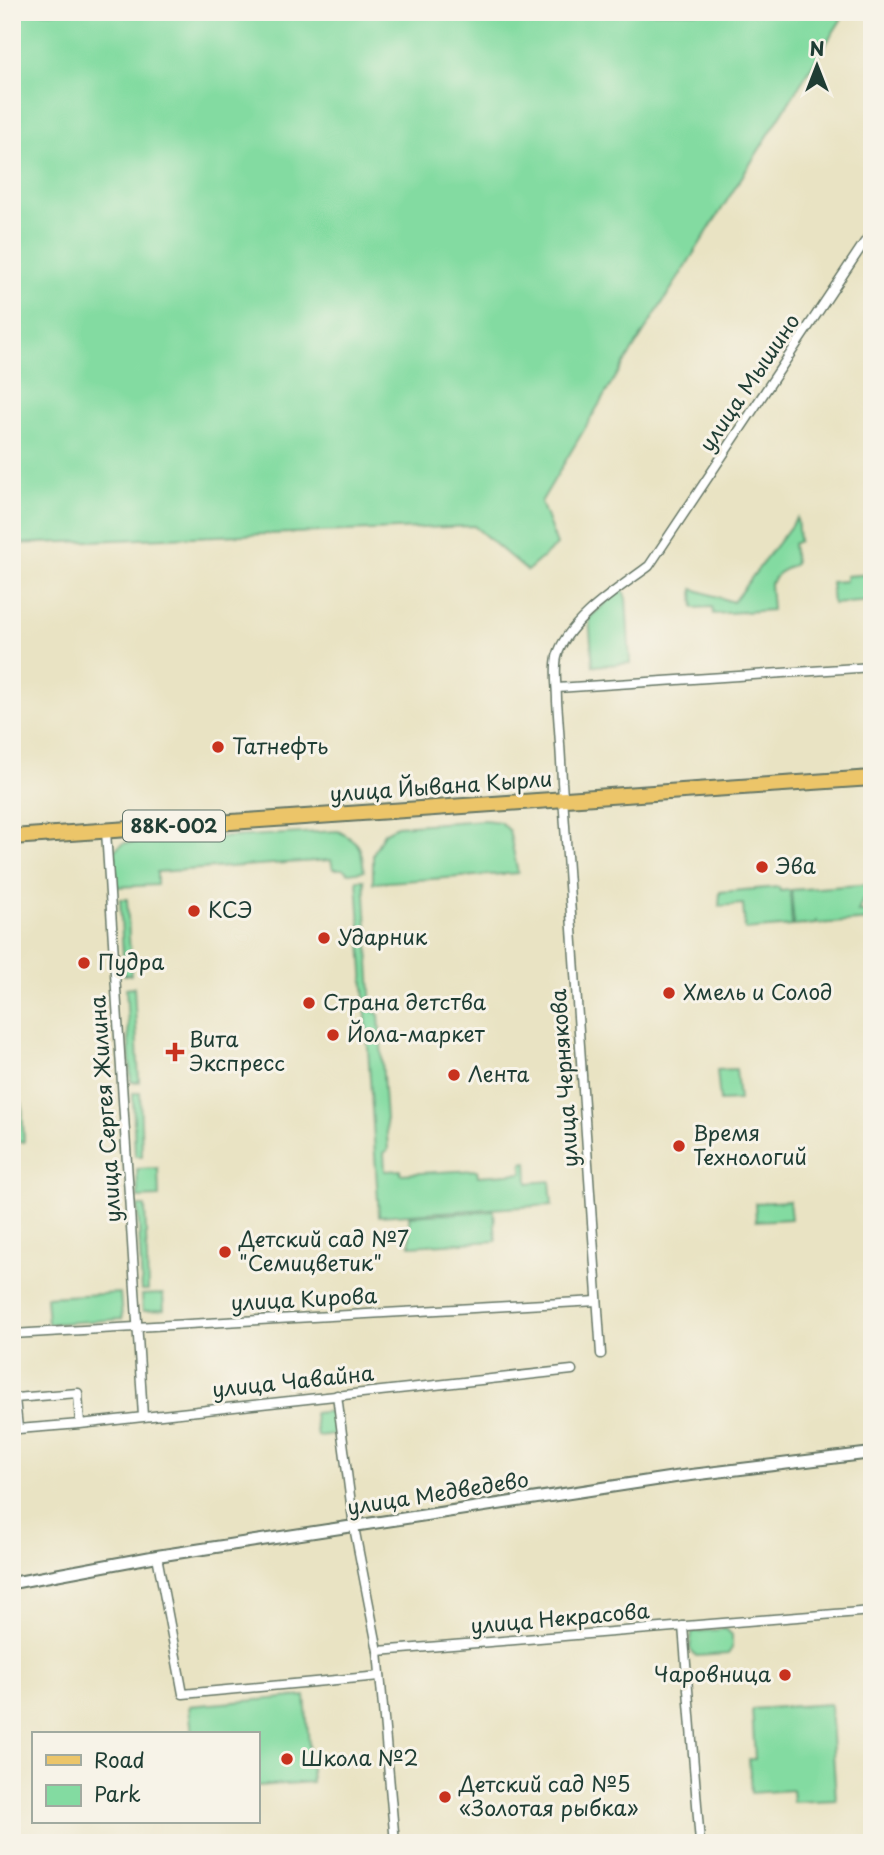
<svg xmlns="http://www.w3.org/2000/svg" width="884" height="1855" font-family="'Playpen Sans',sans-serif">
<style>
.green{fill:#83dba1;stroke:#518c6a;stroke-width:2}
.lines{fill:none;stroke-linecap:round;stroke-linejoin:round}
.minor-casing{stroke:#676;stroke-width:11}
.tertiary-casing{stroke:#676;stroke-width:14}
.primary-casing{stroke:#676;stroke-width:18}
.minor{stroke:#fff;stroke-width:8}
.tertiary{stroke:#fff;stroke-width:10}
.primary{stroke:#ecc569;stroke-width:14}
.poi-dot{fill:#c8321e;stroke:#f7f3e8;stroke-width:2.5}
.labels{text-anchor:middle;stroke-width:6;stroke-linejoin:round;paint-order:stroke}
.shield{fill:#f7f3e8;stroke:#60746a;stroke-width:2}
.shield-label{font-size:19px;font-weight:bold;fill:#1f3d34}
.street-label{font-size:21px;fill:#1f3d34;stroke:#f7f3e8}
.poi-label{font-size:21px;fill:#1f3d34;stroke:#f7f3e8;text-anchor:start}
</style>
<rect width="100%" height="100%" fill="#f7f3e8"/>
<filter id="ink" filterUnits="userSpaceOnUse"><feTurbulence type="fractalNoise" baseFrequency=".0143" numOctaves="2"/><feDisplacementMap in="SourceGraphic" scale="14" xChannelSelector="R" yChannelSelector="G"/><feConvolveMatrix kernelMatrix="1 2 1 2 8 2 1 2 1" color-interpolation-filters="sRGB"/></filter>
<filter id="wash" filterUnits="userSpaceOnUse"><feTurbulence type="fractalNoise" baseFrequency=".00686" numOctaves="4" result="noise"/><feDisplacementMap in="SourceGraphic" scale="28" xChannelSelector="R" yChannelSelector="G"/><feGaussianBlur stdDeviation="1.57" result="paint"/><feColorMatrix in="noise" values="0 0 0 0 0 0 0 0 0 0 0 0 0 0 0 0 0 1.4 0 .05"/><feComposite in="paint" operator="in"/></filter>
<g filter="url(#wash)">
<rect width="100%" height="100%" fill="#e9e3c3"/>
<g class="green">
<path d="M 12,12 L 846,12 L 610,386 L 541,502 L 557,545 L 527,571 L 474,526 L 12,544 Z"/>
<path d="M 797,518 L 799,541 L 793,544 L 795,564 L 780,572 L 770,584 L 772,610 L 713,614 L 712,607 L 694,608 L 693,589 L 733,602 Z"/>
<path d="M 872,574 L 872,601 L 833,604 L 831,582 L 846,581 L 846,576 Z"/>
<path d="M 619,591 L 623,591 L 626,598 L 630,663 L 593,666 L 589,618 Z"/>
<path d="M 484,820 L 500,822 L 509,830 L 518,873 L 373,883 L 373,854 L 384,833 L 397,826 Z"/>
<path d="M 338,831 C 361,843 361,846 364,871 L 349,873 L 343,869 L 333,869 L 331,860 L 157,872 L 157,885 L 117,887 L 114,850 L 124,843 Z"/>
<path d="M 357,880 L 364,880 L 372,1010 L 379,1015 L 388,1150 L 384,1153 L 385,1171 L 401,1170 L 401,1174 L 477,1170 L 478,1176 L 522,1173 L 522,1163 L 527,1162 L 528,1183 L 550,1181 L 552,1205 L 379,1216 Z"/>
<path d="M 872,884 L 872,896 L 863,899 L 858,912 L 872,912 L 872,920 L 817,924 L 816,920 L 816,924 L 794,926 L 791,890 Z"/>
<path d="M 779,887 L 780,891 L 790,890 L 792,926 L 745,930 L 743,904 L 719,906 L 720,892 Z"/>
<path d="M 120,899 L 127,899 L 131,975 L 124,975 Z"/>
<path d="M 134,987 L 139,1082 L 131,1082 L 126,988 Z"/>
<path d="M 736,1069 L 739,1100 L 720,1101 L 717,1070 Z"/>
<path d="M 133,1093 L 140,1093 L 142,1156 L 135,1156 Z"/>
<path d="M 22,1103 L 24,1142 L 12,1142 L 12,1104 Z"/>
<path d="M 158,1168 L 159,1197 L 138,1198 L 137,1169 Z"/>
<path d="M 789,1201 L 791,1219 L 756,1221 L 755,1203 Z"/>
<path d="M 138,1206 L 145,1206 L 148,1290 L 142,1290 Z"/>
<path d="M 494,1211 L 496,1241 L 410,1246 L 409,1216 Z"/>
<path d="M 120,1293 L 122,1319 L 48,1324 L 46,1297 Z"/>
<path d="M 163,1294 L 164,1310 L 143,1311 L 142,1295 Z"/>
<path d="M 333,1411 L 336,1434 L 317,1436 L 314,1413 Z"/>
<path d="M 726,1629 L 732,1635 L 732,1648 L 728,1654 L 696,1656 L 690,1648 L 692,1632 Z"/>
<path d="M 305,1696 L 312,1782 L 257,1786 L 257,1734 L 192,1734 L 189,1706 Z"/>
<path d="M 830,1704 L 836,1800 L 793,1802 L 792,1790 L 751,1793 L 749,1759 L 755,1759 L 752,1709 Z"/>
</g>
</g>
<g filter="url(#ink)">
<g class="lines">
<defs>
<g id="minor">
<path d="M 557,688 L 872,667"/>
<path d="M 106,831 L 143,1416"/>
<path d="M 12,1334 L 597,1301"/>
<path d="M 601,1354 L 562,782 C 561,755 559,728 557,701 C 557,687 554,671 557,657 C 566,621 621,587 649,566 L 872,231"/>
<path d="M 337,1395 L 354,1527 L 378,1651 L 395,1843"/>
<path d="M 80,1424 L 78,1393 L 15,1398 L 18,1429 L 80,1424 L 572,1370"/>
<path d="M 157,1556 L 183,1694 L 380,1676"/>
<path d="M 683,1626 L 700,1843"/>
<path d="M 378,1651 L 872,1611"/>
</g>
<path id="tertiary" d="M 12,1583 L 157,1556 L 675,1477 L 872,1453"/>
<path id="primary" d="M 12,837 L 872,778"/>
</defs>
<use href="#minor" class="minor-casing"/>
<use href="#tertiary" class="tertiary-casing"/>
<use href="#primary" class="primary-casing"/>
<use href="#minor" class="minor"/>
<use href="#tertiary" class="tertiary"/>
<use href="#primary" class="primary"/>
</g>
</g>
<g class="poi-dot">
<circle cx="218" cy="747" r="7"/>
<circle cx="762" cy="867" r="7"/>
<circle cx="194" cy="911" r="7"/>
<circle cx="324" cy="938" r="7"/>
<circle cx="84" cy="963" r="7"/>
<circle cx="669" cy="993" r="7"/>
<circle cx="309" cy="1003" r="7"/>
<circle cx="333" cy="1035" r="7"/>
<path d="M171.5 1041.5h7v7h7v7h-7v7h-7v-7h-7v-7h7z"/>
<circle cx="454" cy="1075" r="7"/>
<circle cx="679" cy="1146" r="7"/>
<circle cx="225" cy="1252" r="7"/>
<circle cx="785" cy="1675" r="7"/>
<circle cx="287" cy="1759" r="7"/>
<circle cx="445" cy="1797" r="7"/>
</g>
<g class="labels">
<rect class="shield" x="123" y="810.5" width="102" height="31" rx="5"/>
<g class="shield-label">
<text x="174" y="833">88К-002</text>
</g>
<g class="street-label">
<text transform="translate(750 383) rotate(-56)" y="7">улица Мышино</text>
<text transform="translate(441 787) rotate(-4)" y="7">улица Йывана Кырли</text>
<text transform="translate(565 1078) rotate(-94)" y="7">улица Чернякова</text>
<text transform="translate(106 1109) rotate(-94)" y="7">улица Сергея Жилина</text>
<text transform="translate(304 1300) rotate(-3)" y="7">улица Кирова</text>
<text transform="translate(293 1382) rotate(-6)" y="7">улица Чавайна</text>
<text transform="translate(438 1494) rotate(-9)" y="7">улица Медведево</text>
<text transform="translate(560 1619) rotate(-5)" y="7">улица Некрасова</text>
</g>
<g class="poi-label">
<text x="232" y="754">Татнефть</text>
<text x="776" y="874">Эва</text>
<text x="208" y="918">КСЭ</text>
<text x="338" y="945">Ударник</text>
<text x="98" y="970">Пудра</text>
<text x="683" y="1000">Хмель и Солод</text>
<text x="323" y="1010">Страна детства</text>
<text x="347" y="1042">Йола-маркет</text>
<text x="189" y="1047">Вита<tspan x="189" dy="24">Экспресс</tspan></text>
<text x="468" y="1082">Лента</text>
<text x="693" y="1141">Время<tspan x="693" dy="24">Технологий</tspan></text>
<text x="239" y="1247">Детский сад №7<tspan x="239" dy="24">"Семицветик"</tspan></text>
<text x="771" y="1682" text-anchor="end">Чаровница</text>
<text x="301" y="1766">Школа №2</text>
<text x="459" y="1792">Детский сад №5<tspan x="459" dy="24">«Золотая рыбка»</tspan></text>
</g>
</g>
<rect width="884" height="1855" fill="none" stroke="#f7f3e8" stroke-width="42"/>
<rect x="32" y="1732" width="228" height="91" fill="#f7f3e8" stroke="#a1aaa0" stroke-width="2"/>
<rect x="46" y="1755" width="35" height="10" fill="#ecc569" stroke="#a1aaa0" stroke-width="2"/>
<text x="94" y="1768" font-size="21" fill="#1f3d34">Road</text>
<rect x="46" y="1785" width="35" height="21" fill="#83dba1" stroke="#a1aaa0" stroke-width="2"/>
<text x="94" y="1802" font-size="21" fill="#1f3d34">Park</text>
<g transform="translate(817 66)" stroke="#f7f3e8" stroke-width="5" paint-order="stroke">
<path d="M0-5L12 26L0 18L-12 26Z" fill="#1f3d34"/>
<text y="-10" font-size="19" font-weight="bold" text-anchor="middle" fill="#1f3d34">N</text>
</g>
</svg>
